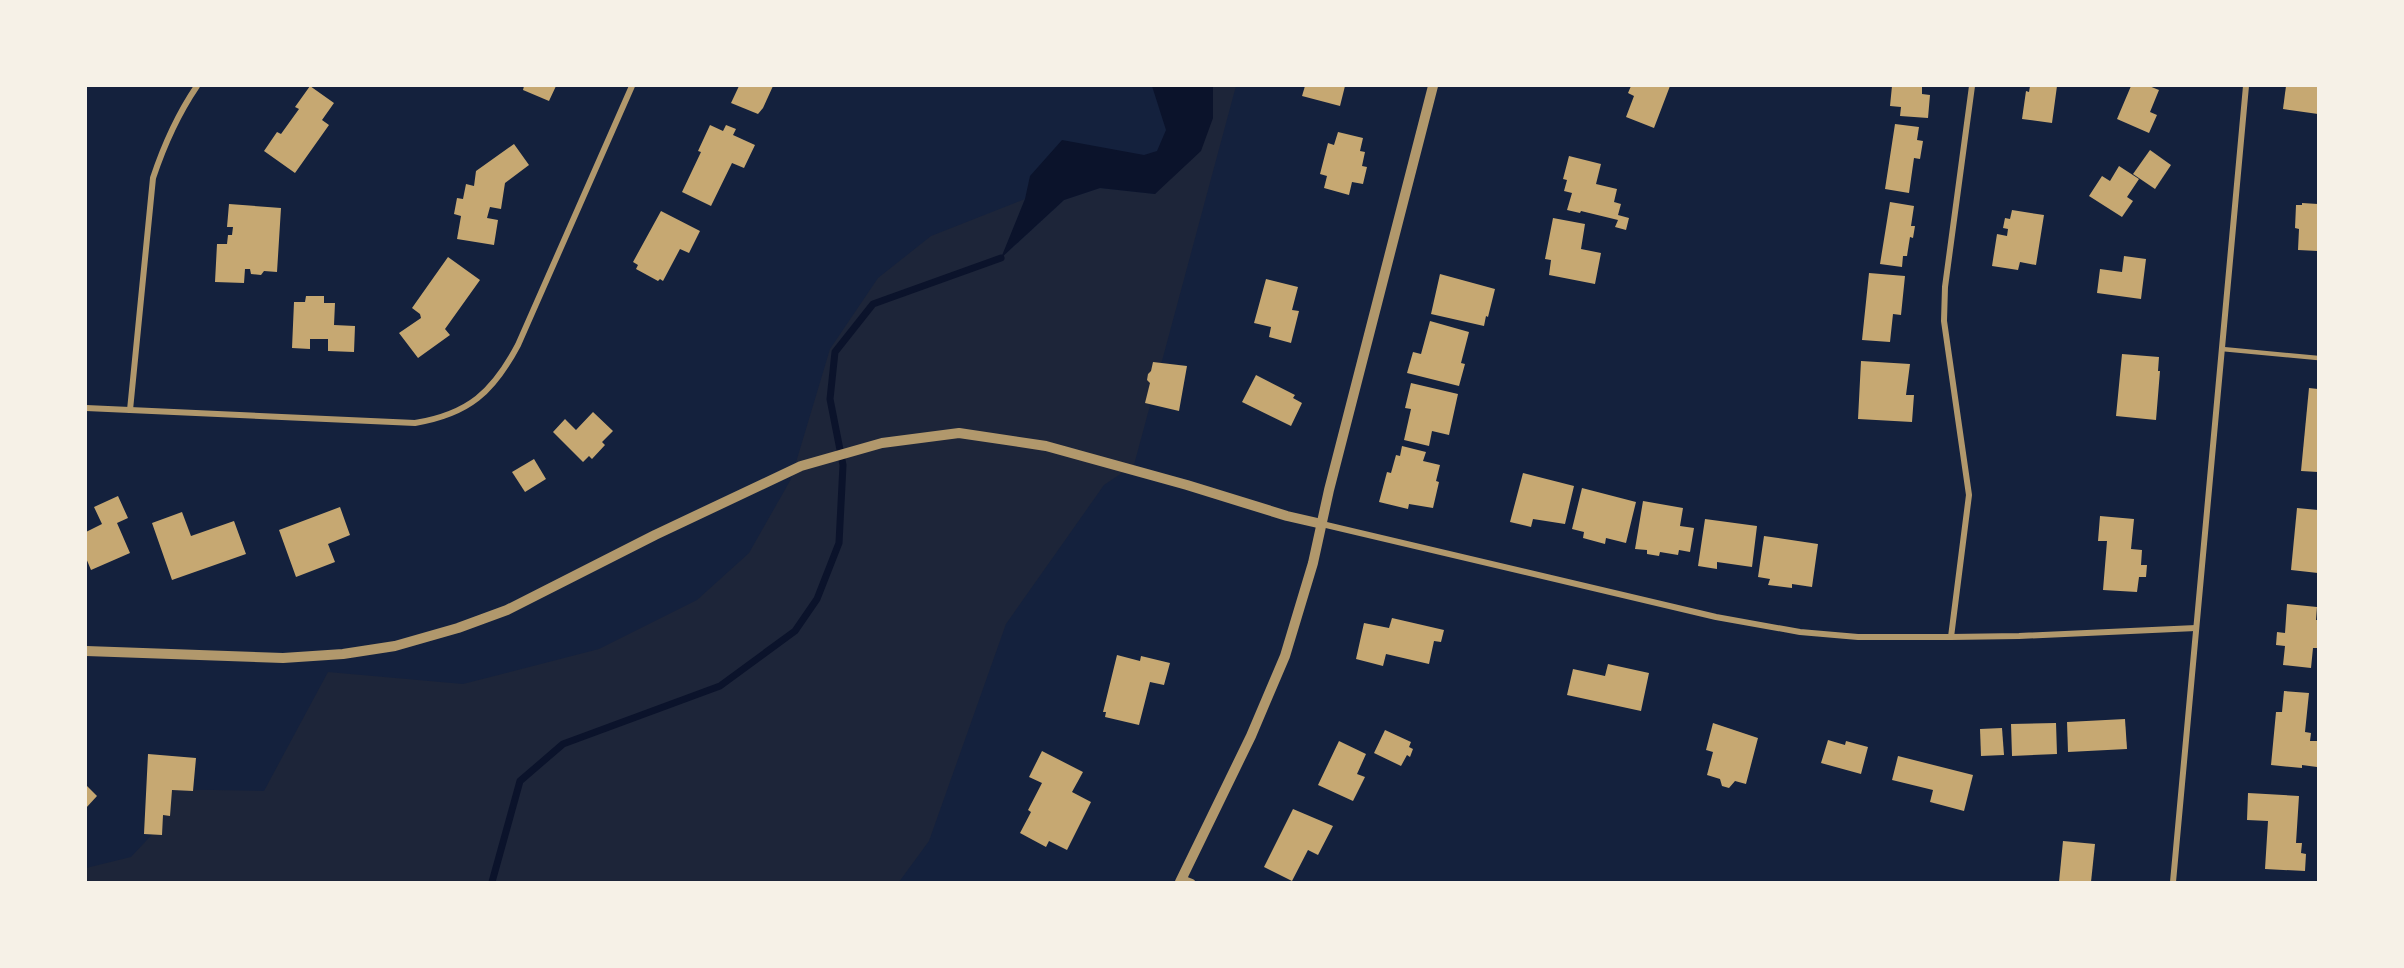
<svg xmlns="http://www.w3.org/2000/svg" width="2404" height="968" font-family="'Space Grotesk',sans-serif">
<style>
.green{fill:#1d2539}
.water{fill:#0b132b}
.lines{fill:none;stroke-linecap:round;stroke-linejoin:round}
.stream{stroke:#0b132b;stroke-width:7}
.building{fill:#c6a872}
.service{stroke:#b1986c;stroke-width:4.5}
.minor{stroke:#b1986c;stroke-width:6}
.tertiary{stroke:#b1986c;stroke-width:10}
</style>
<rect width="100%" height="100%" fill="#14213d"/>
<path class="green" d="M 1213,86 L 1236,86 L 1134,465 L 1104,485 L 1006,624 L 929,841 L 899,882 L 86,882 L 86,868 L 131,857 L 160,826 L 159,789 L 264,791 L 328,672 L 463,684 L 599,649 L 697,600 L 749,553 L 791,479 L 830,349 L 878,278 L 931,236 L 1025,199 L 1002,257 L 1064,200 L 1100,188 L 1155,194 L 1213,118 Z"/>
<path class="water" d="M 1152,86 L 1213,86 L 1213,118 L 1201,151 L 1155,194 L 1100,188 L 1064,200 L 1001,258 L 1025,199 L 1030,176 L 1062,140 L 1144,155 L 1157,151 L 1166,130 Z"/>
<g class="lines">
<path class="stream" d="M 492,882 L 520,781 L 563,744 L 720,686 L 795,631 L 817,599 L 839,543 L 843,465 L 830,399 L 835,352 L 873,304 L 1001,258"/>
</g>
<g class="building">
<path d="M 310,86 L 334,103 L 322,120 L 329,125 L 295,173 L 264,151 L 277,132 L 281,134 L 299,109 L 295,107 Z"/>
<path d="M 524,86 L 556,86 L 549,101 L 523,90 Z"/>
<path d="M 739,86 L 773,86 L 763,108 L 758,114 L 731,103 Z"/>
<path d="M 1305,86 L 1345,86 L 1340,106 L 1302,96 Z"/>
<path d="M 1631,86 L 1670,86 L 1654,128 L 1626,117 L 1634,96 L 1628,93 Z"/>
<path d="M 1892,86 L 1922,86 L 1922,94 L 1930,95 L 1928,118 L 1900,116 L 1901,107 L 1890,106 Z"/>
<path d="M 2030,86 L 2057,86 L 2052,123 L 2022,119 L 2026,91 L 2029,92 Z"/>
<path d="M 2131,86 L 2149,86 L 2159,90 L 2150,112 L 2157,115 L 2149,133 L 2117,119 Z"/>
<path d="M 2286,86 L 2318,86 L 2318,114 L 2283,109 Z"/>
<path d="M 1895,124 L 1919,127 L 1917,140 L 1923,141 L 1920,159 L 1914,158 L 1909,193 L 1885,189 Z"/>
<path d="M 710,125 L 723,131 L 726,125 L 736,129 L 733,135 L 755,145 L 744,168 L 732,163 L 711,206 L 682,192 L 701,152 L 698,151 Z"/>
<path d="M 1338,132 L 1363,138 L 1360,151 L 1365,152 L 1362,166 L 1367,167 L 1363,184 L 1352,182 L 1349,195 L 1324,188 L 1327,176 L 1320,174 L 1328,143 L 1334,145 Z"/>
<path d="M 514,144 L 529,165 L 505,183 L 501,209 L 490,207 L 487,218 L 498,220 L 494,245 L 457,239 L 461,216 L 454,214 L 457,198 L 463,199 L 466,184 L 474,186 L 476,171 Z"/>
<path d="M 2150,150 L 2171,165 L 2155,189 L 2133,174 Z"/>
<path d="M 1569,156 L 1601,164 L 1596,184 L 1617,189 L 1614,202 L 1621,204 L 1618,215 L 1629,218 L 1626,230 L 1615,227 L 1618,220 L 1581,211 L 1580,213 L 1567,210 L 1572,193 L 1564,191 L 1567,180 L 1563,179 Z"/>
<path d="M 2119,166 L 2139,179 L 2127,197 L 2133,201 L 2122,217 L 2089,196 L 2102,176 L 2110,181 Z"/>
<path d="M 1890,202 L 1914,206 L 1911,226 L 1915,226 L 1913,238 L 1910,237 L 1907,256 L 1903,256 L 1902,267 L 1880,264 Z"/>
<path d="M 2302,203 L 2318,204 L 2318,251 L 2298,250 L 2299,229 L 2295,228 L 2296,205 L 2302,205 Z"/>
<path d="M 229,204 L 281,208 L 277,272 L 264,271 L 261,275 L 251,274 L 250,269 L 245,269 L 244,283 L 215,282 L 217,244 L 227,244 L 228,235 L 232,235 L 233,227 L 227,227 Z"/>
<path d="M 2012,210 L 2044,215 L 2036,265 L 2020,262 L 2018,270 L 1992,266 L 1997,234 L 2007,236 L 2008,229 L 2003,228 L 2005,218 L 2010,219 Z"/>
<path d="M 661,211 L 700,231 L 689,253 L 680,249 L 663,281 L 660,279 L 658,281 L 636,269 L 638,265 L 633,262 Z"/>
<path d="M 1553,218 L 1585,224 L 1581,249 L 1601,253 L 1595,284 L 1549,275 L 1551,260 L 1545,259 Z"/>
<path d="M 2124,256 L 2146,259 L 2141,299 L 2097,293 L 2100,269 L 2122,272 Z"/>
<path d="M 448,257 L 480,280 L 445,329 L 450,335 L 418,358 L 399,333 L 421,318 L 420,314 L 412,308 Z"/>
<path d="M 1869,273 L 1905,276 L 1901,315 L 1893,314 L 1890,342 L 1862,340 Z"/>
<path d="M 1440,274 L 1495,289 L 1488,317 L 1486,316 L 1484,326 L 1431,314 Z"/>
<path d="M 1266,279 L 1298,287 L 1292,310 L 1299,311 L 1291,343 L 1269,337 L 1271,327 L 1254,323 Z"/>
<path d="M 306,296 L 324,296 L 324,303 L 335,303 L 334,325 L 355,326 L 354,352 L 328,351 L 328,339 L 310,339 L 310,349 L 292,348 L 294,302 L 305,302 Z"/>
<path d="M 1430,321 L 1469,332 L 1461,363 L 1465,364 L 1459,386 L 1407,373 L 1413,352 L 1421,354 Z"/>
<path d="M 2122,354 L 2159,357 L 2158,371 L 2160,371 L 2156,420 L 2116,416 Z"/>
<path d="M 1861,361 L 1910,364 L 1906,395 L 1914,395 L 1912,422 L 1858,419 Z"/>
<path d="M 1153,362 L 1187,366 L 1179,411 L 1145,403 L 1150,383 L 1147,380 L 1148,374 L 1151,371 Z"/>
<path d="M 1256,375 L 1295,395 L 1293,398 L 1302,403 L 1291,426 L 1242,402 Z"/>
<path d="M 1411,383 L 1458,394 L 1449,435 L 1432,431 L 1429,446 L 1404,440 L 1411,409 L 1405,408 Z"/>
<path d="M 2309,388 L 2318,389 L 2318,472 L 2301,471 Z"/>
<path d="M 593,412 L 613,431 L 602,442 L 605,445 L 592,459 L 589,456 L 583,462 L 553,432 L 565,419 L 576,430 Z"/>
<path d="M 1402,446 L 1426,452 L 1423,461 L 1440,465 L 1436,481 L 1439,482 L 1433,508 L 1409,504 L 1408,509 L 1379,502 L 1387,472 L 1391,473 L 1396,455 L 1400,456 Z"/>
<path d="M 534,459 L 546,479 L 525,492 L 512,472 Z"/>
<path d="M 1523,473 L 1574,486 L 1565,524 L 1533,519 L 1531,527 L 1510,522 Z"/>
<path d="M 1582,488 L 1636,502 L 1626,543 L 1606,538 L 1605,544 L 1583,538 L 1584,532 L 1572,529 Z"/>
<path d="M 118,496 L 128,518 L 117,523 L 130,553 L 91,570 L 86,558 L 86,532 L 102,524 L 94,507 Z"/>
<path d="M 1643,501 L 1683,508 L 1680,526 L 1694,528 L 1690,552 L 1679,550 L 1678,555 L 1660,552 L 1659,556 L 1647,554 L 1647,550 L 1635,549 Z"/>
<path d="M 340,507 L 350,535 L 328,544 L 335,562 L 296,577 L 279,530 Z"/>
<path d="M 2297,508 L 2318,510 L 2318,573 L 2291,570 Z"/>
<path d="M 182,512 L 191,536 L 234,521 L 246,554 L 172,580 L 152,523 Z"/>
<path d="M 2100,516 L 2134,519 L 2131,549 L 2142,550 L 2141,565 L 2147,565 L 2146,577 L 2139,577 L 2137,592 L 2103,590 L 2107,541 L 2098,541 Z"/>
<path d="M 1705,519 L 1757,526 L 1752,567 L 1717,562 L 1717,569 L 1698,566 Z"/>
<path d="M 1764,536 L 1818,544 L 1812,587 L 1792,584 L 1792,588 L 1768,585 L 1770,579 L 1758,577 Z"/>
<path d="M 2287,604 L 2317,607 L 2316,620 L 2318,620 L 2318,648 L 2313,648 L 2311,668 L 2283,665 L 2285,646 L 2276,645 L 2277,632 L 2285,633 Z"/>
<path d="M 1392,618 L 1444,630 L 1441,642 L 1434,641 L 1429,664 L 1386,654 L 1383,666 L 1356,659 L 1364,623 L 1389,628 Z"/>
<path d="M 1117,655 L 1140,661 L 1141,656 L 1170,663 L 1164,685 L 1150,682 L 1139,725 L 1105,717 L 1106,712 L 1103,712 Z"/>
<path d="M 1608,664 L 1649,673 L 1641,711 L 1567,695 L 1573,669 L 1605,676 Z"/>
<path d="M 2284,691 L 2309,693 L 2305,732 L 2311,733 L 2310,741 L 2318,741 L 2317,767 L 2302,765 L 2302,768 L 2271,765 L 2276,712 L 2282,712 Z"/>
<path d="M 2125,719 L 2127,749 L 2068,752 L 2067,722 Z"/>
<path d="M 1713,723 L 1758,738 L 1746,784 L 1735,781 L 1729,788 L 1722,786 L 1720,779 L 1707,775 L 1713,752 L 1706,750 Z"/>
<path d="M 2056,723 L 2057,754 L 2012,756 L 2011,724 Z"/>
<path d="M 2002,728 L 2004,755 L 1981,756 L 1980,729 Z"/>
<path d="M 1385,730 L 1411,742 L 1409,747 L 1413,749 L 1410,757 L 1407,755 L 1401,766 L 1374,753 Z"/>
<path d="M 1828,740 L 1845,745 L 1846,741 L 1868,747 L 1861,774 L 1821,763 Z"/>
<path d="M 1339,741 L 1366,754 L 1357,774 L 1365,777 L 1353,801 L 1318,785 Z"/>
<path d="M 1042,751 L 1083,772 L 1072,792 L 1091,802 L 1067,850 L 1049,841 L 1046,847 L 1020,833 L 1031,812 L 1028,810 L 1042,783 L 1029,777 Z"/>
<path d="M 148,754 L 196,758 L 193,791 L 172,790 L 170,816 L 163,815 L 162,835 L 144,834 Z"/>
<path d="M 1898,756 L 1973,775 L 1964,811 L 1930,802 L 1933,790 L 1892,780 Z"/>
<path d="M 86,785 L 97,796 L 86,808 Z"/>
<path d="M 2248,793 L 2299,796 L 2296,843 L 2302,843 L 2301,853 L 2306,854 L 2305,871 L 2265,869 L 2268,821 L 2247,820 Z"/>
<path d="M 1293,809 L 1333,826 L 1318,855 L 1308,850 L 1292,881 L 1264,867 Z"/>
<path d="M 2063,841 L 2095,844 L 2091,882 L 2059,882 Z"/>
</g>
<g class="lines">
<path class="service" d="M 2222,349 L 2318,358"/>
<g class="minor">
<path d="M 86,408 L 415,423 C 469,414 493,392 518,345 L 632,86"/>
<path d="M 130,410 L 153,178 C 164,145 178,114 197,86"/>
<path d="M 1322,524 L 1716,617 L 1800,632 L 1858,637 L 1951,637 L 2019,636 L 2196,628"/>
<path d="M 1951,637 L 1969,495 L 1944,321 L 1945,287 L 1972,86"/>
<path d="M 1182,878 L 1192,882"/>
<path d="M 2173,882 L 2246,86"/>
</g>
<g class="tertiary">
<path d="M 86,651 L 283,658 L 343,654 L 395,646 L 458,628 L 507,610 L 655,535 L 801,466 L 882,443 L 959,433 L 1046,446 L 1187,485 L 1287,516 L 1322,524"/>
<path d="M 1180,882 L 1251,736 L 1285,656 L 1313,563 L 1329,490 L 1433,86"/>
</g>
</g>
<rect width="2404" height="968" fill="none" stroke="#f6f1e7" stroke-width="174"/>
</svg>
